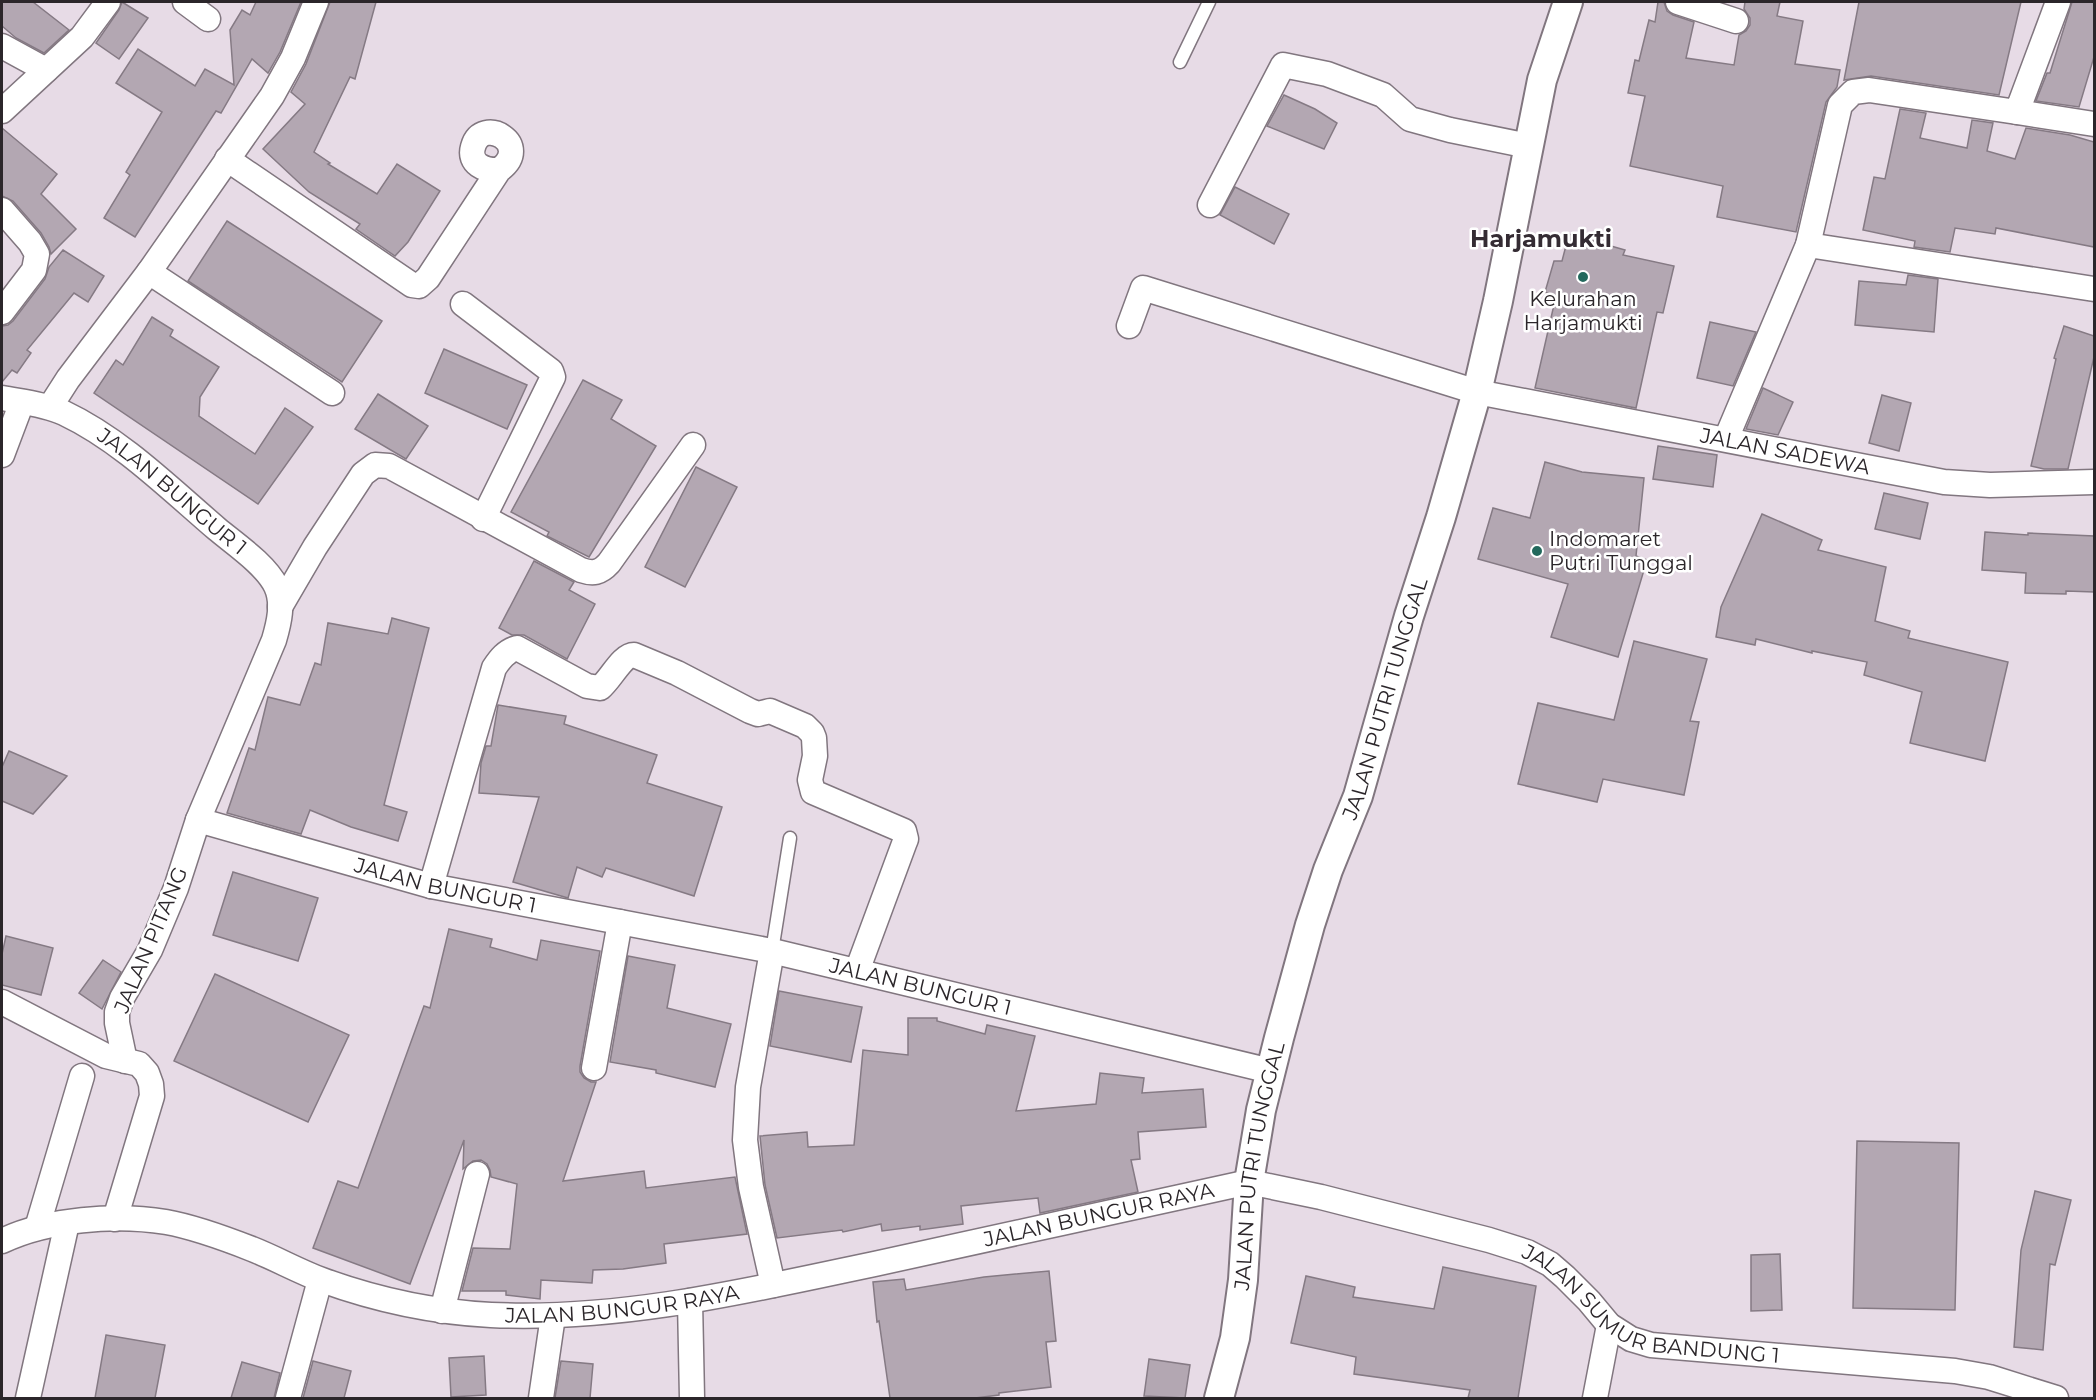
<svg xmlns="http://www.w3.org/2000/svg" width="2096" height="1400" font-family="Montserrat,sans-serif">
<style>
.building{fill:#b3a7b2;stroke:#857a84;stroke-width:1.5}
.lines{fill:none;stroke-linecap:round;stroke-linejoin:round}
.service-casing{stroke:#81767f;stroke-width:15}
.minor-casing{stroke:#81767f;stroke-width:27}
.tertiary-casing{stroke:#81767f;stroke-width:32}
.service{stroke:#fff;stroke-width:12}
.minor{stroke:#fff;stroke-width:24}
.tertiary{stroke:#fff;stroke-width:28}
.poi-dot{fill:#23695d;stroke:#fff;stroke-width:2}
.labels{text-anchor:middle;stroke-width:5;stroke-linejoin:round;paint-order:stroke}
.poi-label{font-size:21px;fill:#2b262a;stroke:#fff}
.street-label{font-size:21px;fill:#2b262a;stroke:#fff}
.quarter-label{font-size:24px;font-weight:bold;fill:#342b33;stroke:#fff}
</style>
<rect width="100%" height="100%" fill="#e7dbe6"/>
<g class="building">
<path d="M 2,2 L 33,2 L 69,30 L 44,53 L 16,38 L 2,26 Z"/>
<path d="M 122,2 L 148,18 L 119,59 L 96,43 L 119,10 Z"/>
<path d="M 256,2 L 301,2 L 280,52 L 268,73 L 252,59 L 221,113 L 216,111 L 135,237 L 104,218 L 130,175 L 126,172 L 162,112 L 116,83 L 138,49 L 195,86 L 205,69 L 234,85 L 230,30 L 242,10 L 250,15 Z"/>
<path d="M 330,2 L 376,2 L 355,79 L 350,77 L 314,152 L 330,163 L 328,164 L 377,194 L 397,164 L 440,191 L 408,242 L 395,256 L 356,229 L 360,224 L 309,192 L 263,149 L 305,104 L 291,92 L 306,64 Z"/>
<path d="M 1658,2 L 1664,2 L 1667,11 L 1673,15 L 1694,22 L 1686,58 L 1734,65 L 1739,35 L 1746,31 L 1750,25 L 1750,18 L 1744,9 L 1745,2 L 1780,2 L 1777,16 L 1803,21 L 1795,64 L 1840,70 L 1837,87 L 1826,102 L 1796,232 L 1717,217 L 1723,186 L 1630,166 L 1645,96 L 1628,93 L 1635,60 L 1639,61 L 1649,20 L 1655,22 Z"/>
<path d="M 1859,2 L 2021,2 L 1999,95 L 1871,76 L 1844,80 Z"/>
<path d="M 2072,2 L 2094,2 L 2094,57 L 2079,107 L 2036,101 L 2047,73 L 2050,73 Z"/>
<path d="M 1284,95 L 1315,109 L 1337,123 L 1324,149 L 1267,126 Z"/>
<path d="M 1900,109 L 1926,113 L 1920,138 L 1967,148 L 1972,120 L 1993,123 L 1987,151 L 2015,159 L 2026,128 L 2070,135 L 2094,142 L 2094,247 L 1996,228 L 1995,234 L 1955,228 L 1950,252 L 1914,247 L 1915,241 L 1863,230 L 1874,177 L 1885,179 Z"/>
<path d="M 2,128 L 57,174 L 41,194 L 76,229 L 51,254 L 49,247 L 41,233 L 13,201 L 2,196 Z"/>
<path d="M 1235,187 L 1289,214 L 1274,244 L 1220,215 Z"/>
<path d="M 227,221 L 382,321 L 342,382 L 188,281 Z"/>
<path d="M 1569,234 L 1625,250 L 1623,255 L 1674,266 L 1663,313 L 1657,312 L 1636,408 L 1535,388 L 1556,296 L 1545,292 L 1554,261 L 1562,261 Z"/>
<path d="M 63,250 L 104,276 L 88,302 L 74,293 L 27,350 L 31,353 L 17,373 L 12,370 L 2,382 L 2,326 L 8,325 L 13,321 L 45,279 L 49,267 Z"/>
<path d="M 1908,275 L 1938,279 L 1934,332 L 1855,325 L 1859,281 L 1906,285 Z"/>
<path d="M 152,317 L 173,330 L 170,336 L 219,367 L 200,397 L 199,416 L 234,440 L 255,454 L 285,408 L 313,427 L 258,504 L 94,393 L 116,360 L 123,365 Z"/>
<path d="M 1710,322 L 1756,332 L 1733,386 L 1697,378 Z"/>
<path d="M 2064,326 L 2094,336 L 2094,357 L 2068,469 L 2044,469 L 2031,466 L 2056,359 L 2054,358 Z"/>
<path d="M 444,349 L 527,385 L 507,429 L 425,393 Z"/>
<path d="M 583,380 L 622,400 L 611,419 L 656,446 L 589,557 L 547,536 L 549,532 L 511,512 Z"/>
<path d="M 1763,388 L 1793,402 L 1778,435 L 1746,429 Z"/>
<path d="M 378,394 L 428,426 L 406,459 L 355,429 Z"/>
<path d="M 1882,395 L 1911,403 L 1899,451 L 1869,443 Z"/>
<path d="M 1658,446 L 1717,455 L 1713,487 L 1653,479 Z"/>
<path d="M 1545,462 L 1582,472 L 1644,478 L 1636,556 L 1647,560 L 1618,657 L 1551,637 L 1568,584 L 1478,559 L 1493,508 L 1530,518 Z"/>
<path d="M 696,467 L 737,487 L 685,587 L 645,567 Z"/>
<path d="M 1884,493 L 1928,503 L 1920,539 L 1875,529 Z"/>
<path d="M 1762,514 L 1822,540 L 1818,550 L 1886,567 L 1875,621 L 1910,631 L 1908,638 L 2008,662 L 1985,761 L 1910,743 L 1922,692 L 1864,675 L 1867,662 L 1812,651 L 1812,653 L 1756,639 L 1755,645 L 1716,637 L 1721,607 Z"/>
<path d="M 1985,532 L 2028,535 L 2028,533 L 2094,536 L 2094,592 L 2066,591 L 2066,594 L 2025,593 L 2026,573 L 1982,570 Z"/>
<path d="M 534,561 L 574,582 L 569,590 L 595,604 L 567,659 L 524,635 L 512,635 L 499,628 Z"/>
<path d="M 392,618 L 429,628 L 384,805 L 407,812 L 398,841 L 351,827 L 310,810 L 301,834 L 227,813 L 249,748 L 255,750 L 268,697 L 300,705 L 315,663 L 321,665 L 328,623 L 388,634 Z"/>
<path d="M 1634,641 L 1707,659 L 1690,721 L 1699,722 L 1684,795 L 1603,779 L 1597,802 L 1518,784 L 1538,703 L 1614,720 Z"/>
<path d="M 498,705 L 566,716 L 564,724 L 657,755 L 647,783 L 722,807 L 694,896 L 606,868 L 602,877 L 577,867 L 568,898 L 513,882 L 539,797 L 479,793 L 481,763 L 486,746 L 491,746 Z"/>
<path d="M 9,751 L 67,776 L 33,814 L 2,801 L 2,767 Z"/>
<path d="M 233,872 L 318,898 L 298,961 L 213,935 Z"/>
<path d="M 449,929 L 492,939 L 490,947 L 537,960 L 541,940 L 600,951 L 580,1066 L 580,1072 L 584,1078 L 591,1082 L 596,1082 L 563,1181 L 644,1171 L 646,1188 L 735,1177 L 747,1234 L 664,1244 L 666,1263 L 623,1269 L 593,1270 L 592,1283 L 541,1280 L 540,1299 L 506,1295 L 506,1291 L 462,1291 L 473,1248 L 510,1249 L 517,1184 L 491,1177 L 490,1170 L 487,1164 L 481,1160 L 473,1161 L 463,1169 L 464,1140 L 410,1284 L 313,1248 L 338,1181 L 358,1188 L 424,1006 L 430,1008 Z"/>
<path d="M 6,936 L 53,948 L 41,995 L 2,985 L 2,954 Z"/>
<path d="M 628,956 L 675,965 L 667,1008 L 731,1024 L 715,1087 L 656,1073 L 656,1070 L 610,1062 Z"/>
<path d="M 103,960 L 121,972 L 102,1009 L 79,993 Z"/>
<path d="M 215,974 L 349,1035 L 308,1122 L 174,1061 Z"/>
<path d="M 779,991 L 862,1007 L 851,1062 L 770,1046 Z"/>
<path d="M 908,1018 L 937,1018 L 937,1021 L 985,1034 L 987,1025 L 1035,1036 L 1016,1111 L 1096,1104 L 1100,1073 L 1144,1078 L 1142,1093 L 1203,1089 L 1206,1127 L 1138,1132 L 1140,1159 L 1131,1160 L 1138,1192 L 1040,1213 L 1038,1198 L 961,1206 L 963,1224 L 920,1230 L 920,1226 L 882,1231 L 881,1224 L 843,1232 L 842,1230 L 777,1238 L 765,1185 L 760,1136 L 807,1132 L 808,1147 L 854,1145 L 863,1050 L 908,1055 Z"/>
<path d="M 1857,1141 L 1959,1143 L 1955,1310 L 1853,1308 Z"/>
<path d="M 2035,1191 L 2071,1200 L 2055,1265 L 2050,1264 L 2043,1350 L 2014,1347 L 2021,1250 Z"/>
<path d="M 1780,1254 L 1782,1310 L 1751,1311 L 1751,1255 Z"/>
<path d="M 1443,1267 L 1536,1286 L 1518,1398 L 1468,1398 L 1470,1390 L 1354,1374 L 1356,1357 L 1291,1343 L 1306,1276 L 1355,1287 L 1353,1297 L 1434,1309 Z"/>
<path d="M 1049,1271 L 1056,1341 L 1046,1342 L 1051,1387 L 999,1393 L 999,1395 L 975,1398 L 890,1398 L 879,1321 L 877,1322 L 873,1282 L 904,1279 L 906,1290 L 984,1277 Z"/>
<path d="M 106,1335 L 165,1345 L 155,1398 L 95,1398 Z"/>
<path d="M 484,1356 L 486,1395 L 451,1397 L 449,1358 Z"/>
<path d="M 1149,1359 L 1190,1365 L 1185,1398 L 1144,1396 Z"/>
<path d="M 313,1361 L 351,1371 L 344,1398 L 303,1398 Z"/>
<path d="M 561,1361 L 593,1364 L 590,1398 L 555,1398 Z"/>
<path d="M 242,1362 L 280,1373 L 274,1398 L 231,1398 Z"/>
</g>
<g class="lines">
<defs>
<g id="service">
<path d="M 1180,62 L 1209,2"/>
<path d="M 772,951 L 790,838"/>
</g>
<g id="minor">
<path d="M 185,2 L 208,19"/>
<path d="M 1678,2 L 1736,21"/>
<path d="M 2,46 L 46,70"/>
<path d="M 2,111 L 82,37 L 108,2"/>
<path d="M 2017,112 L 2094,124"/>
<path d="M 227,159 L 412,285 L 419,286 L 428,278 L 499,170 C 534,145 482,114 473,147 C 468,164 485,171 499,170"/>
<path d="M 1210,205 L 1283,65 L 1327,74 L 1383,95 L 1410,119 L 1450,130 L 1529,146"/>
<path d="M 2,210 L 30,242 L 37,254 L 34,270 L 2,312"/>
<path d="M 1808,245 L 2094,289"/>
<path d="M 149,272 L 332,393"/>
<path d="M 463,304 L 551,371 L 553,377 L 483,519"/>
<path id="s1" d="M 1129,326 L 1143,288 L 1477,392 L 1944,482 L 1990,485 L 2094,482"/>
<path id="s2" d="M 2,398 C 22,402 44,404 64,413 C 121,440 169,488 217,529 C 235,544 266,565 276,586 C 284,603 279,623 274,640 L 198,820 L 176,888 L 150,950 L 122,998 L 117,1012 L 117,1023 L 125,1061"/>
<path d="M 50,407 L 68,379 L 149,272 L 272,96 L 293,58 L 316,2"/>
<path d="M 1726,439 L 1808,245 L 1840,105 L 1853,92 L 1869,90 L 2017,112 L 2058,2"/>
<path d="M 2,455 L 22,402"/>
<path d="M 280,607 L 315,547 L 363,474 L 375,465 L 389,466 L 581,570 C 593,574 600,573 609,563 L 693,445"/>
<path id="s3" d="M 198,820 L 431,886 L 772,951 L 1271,1071"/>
<path d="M 431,886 L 494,668 C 500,659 506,651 517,648 L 587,686 L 600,688 C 611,679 622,655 634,655 L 677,673 L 750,711 L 758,714 L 770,711 L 805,726 L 812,733 L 814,738 L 815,756 L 810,780 L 813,792 L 904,831 L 906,839 L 904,844 L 857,971"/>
<path d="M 772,951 L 748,1087 L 745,1140 L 751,1187 L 773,1285"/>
<path d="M 2,1002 L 106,1056 L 139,1064 L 147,1073 L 151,1084 L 152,1096 L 115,1219"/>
<path d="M 594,1068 L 620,922"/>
<path d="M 37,1228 L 82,1076"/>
<path id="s4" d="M 2,1241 C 48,1219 115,1214 166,1222 C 194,1227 224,1238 252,1249 C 275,1258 298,1271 322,1280 C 377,1300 433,1312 491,1315 C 623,1321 751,1290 879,1263 C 1002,1236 1126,1209 1249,1182 L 1321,1197 L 1489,1240 L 1527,1252 L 1550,1264 L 1565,1277 L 1589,1301 L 1609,1325 L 1631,1339 L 1651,1345 L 1955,1371 L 1989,1377 L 2056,1398"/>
<path d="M 690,1301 L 692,1398"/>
<path d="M 442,1311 L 477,1174"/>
<path d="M 28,1398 L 67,1223"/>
<path d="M 288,1398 L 320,1280"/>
<path d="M 541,1398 L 553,1316"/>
<path d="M 1595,1398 L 1609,1325"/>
</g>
<g id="tertiary">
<path id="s5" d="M 1219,1398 L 1235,1338 L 1243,1280 L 1249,1182 L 1261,1110 L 1279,1038 L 1310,925 L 1328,870 L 1358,796 L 1409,616 L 1441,517 L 1477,392 L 1498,301 L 1542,80 L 1568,2"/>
</g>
</defs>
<use href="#service" class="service-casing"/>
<use href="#minor" class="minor-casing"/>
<use href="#tertiary" class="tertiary-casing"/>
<use href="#service" class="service"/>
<use href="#minor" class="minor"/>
<use href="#tertiary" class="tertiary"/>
</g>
<g class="poi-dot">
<circle cx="1583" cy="277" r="6"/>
<circle cx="1537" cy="551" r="6"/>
</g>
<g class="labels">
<g class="poi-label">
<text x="1583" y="306">Kelurahan<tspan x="1583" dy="24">Harjamukti</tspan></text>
<text x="1549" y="546" text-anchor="start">Indomaret<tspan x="1549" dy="24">Putri Tunggal</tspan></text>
</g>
<g class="street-label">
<text dy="7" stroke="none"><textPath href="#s1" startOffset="704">JALAN SADEWA</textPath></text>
<text dy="7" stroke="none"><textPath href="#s2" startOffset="198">JALAN BUNGUR 1</textPath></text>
<text dy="7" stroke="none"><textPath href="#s5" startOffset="722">JALAN PUTRI TUNGGAL</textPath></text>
<text dy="7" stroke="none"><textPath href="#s3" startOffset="256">JALAN BUNGUR 1</textPath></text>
<text transform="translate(151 940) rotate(-67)" y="7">JALAN PITANG</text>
<text dy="7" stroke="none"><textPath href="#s3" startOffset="742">JALAN BUNGUR 1</textPath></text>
<text dy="7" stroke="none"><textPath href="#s5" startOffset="236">JALAN PUTRI TUNGGAL</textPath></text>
<text dy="7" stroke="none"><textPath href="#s4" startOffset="1125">JALAN BUNGUR RAYA</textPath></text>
<text dy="7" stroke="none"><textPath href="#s4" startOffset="639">JALAN BUNGUR RAYA</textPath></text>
<text dy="7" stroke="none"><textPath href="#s4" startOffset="1707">JALAN SUMUR BANDUNG 1</textPath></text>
</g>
<g class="quarter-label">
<text x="1541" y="247">Harjamukti</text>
</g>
</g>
<rect width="2096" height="1400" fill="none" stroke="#2b262a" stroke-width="6"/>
</svg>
